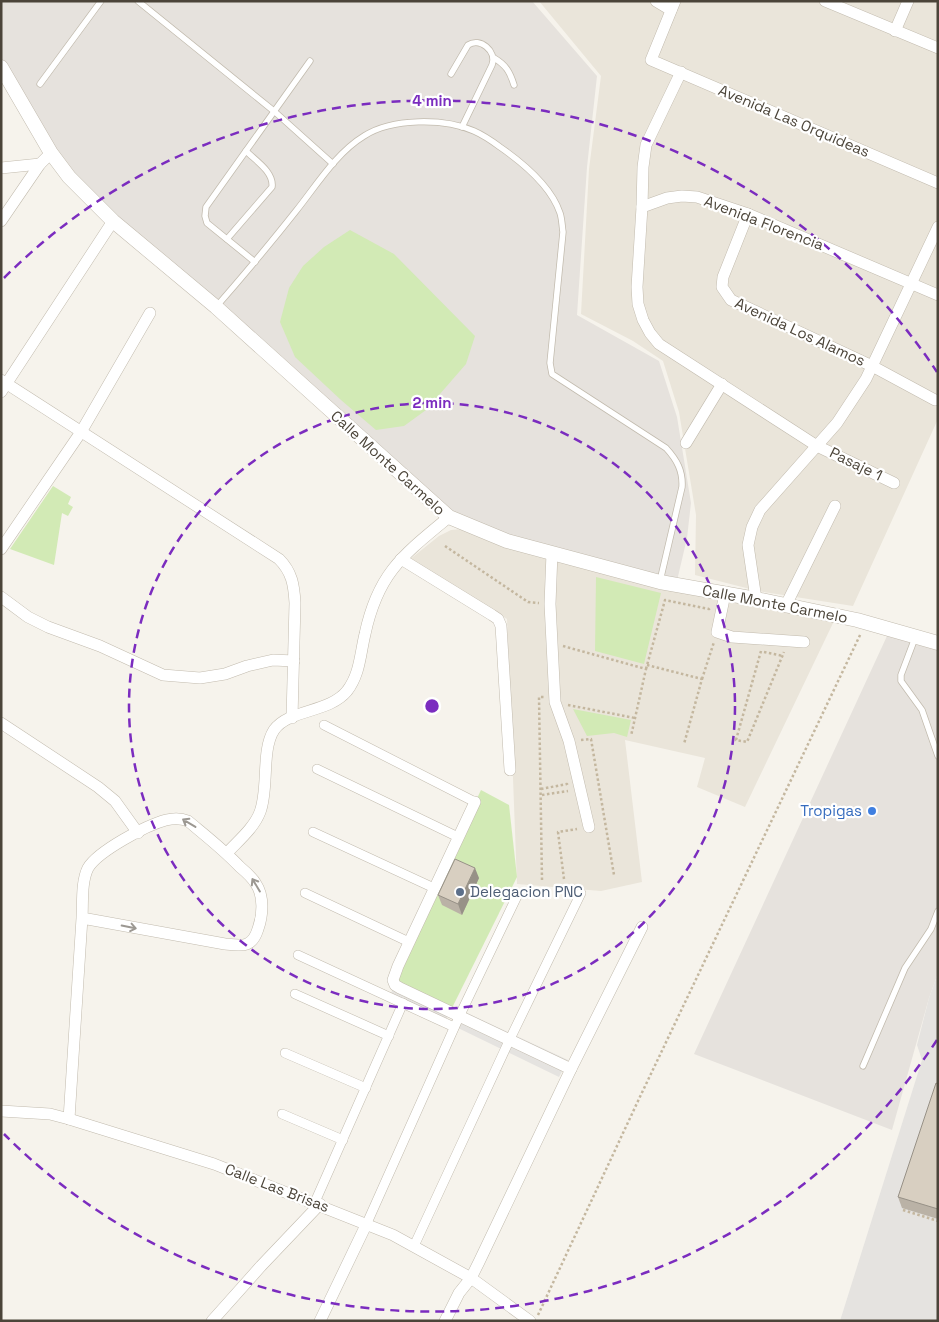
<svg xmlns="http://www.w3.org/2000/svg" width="939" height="1322" font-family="'Space Grotesk',sans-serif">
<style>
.residential{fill:#eae5da}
.industrial{fill:#e6e2dd}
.green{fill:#d2eab5}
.parking{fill:#e5e3e0}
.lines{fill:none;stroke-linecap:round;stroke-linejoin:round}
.service-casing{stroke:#c2bbae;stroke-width:7}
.pedestrian-casing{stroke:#c2bbae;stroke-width:10}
.minor-casing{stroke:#c2bbae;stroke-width:12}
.tertiary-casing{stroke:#c2bbae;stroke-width:15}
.path{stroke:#c4b79f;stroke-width:2.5;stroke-dasharray:2.5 2.5;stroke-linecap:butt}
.service{stroke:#fff;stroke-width:5.5}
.pedestrian{stroke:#fff;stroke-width:9}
.minor{stroke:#fff;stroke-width:11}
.tertiary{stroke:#fff;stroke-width:14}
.wall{fill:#bab2a6}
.shaded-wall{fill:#979187}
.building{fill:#d8cfc1;stroke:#979187}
.oneway{stroke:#9c9892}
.ring{fill:none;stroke:#7b2cbf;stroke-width:2.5;stroke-dasharray:9 6}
.shop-dot{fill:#3f7fe0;stroke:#fff;stroke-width:2}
.service-dot{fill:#5c6f8a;stroke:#fff;stroke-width:2}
.labels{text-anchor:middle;stroke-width:4.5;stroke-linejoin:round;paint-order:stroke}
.street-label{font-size:15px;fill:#4b4439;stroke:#fff}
.shop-label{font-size:15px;fill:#366cbe;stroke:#fff;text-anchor:end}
.service-label{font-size:15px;fill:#4e5e75;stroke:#fff;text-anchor:start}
.centre{fill:#7b2cbf;stroke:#fff;stroke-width:2.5}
.ring-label{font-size:15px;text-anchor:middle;font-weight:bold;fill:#7b2cbf;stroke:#fff;stroke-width:4.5;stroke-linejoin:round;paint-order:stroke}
</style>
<rect width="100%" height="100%" fill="#f6f3ec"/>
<g class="residential">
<path d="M 539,1 L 938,1 L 938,419 L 853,606 L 758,591 L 695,575 L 696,515 L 679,412 L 663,361 L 633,341 L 581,314 L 589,169 L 601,76 Z"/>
<path d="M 462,529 L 834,621 L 745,807 L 697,787 L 705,758 L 625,740 L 642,882 L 601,891 L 517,884 L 507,619 L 409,560 L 439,536 L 451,530 Z"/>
</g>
<g class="industrial">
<path d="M 1,1 L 532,1 L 597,76 L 587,167 L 577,315 L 659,361 L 677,417 L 691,503 L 687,538 L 676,585 L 449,517 L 69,177 L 1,67 Z"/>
<path d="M 887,636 L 938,649 L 938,973 L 929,998 L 892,1130 L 694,1054 Z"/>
</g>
<g class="green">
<path d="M 350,230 L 394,254 L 475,336 L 466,364 L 426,410 L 404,426 L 376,430 L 341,400 L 295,357 L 280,322 L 289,288 L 303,266 L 324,247 Z"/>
<path d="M 53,486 L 71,497 L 68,504 L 73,507 L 68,516 L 62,513 L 54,565 L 10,549 Z"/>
<path d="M 596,577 L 661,593 L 644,664 L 595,651 Z"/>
<path d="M 573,709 L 631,720 L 627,737 L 614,733 L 587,736 Z"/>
<path d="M 481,790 L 509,805 L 517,877 L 450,1012 L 400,988 L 394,974 Z"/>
</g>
<g class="parking">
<path d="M 938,973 L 938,1321 L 840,1321 L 922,1060 L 917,1045 L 929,998 Z"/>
<path d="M 395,985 L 450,1012 L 445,1022 L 389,997 Z"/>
<path d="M 463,1011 L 568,1060 L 559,1077 L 456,1027 Z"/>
</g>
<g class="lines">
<defs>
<g id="service">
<path d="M 138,1 L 275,112 L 333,164"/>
<path d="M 494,58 C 506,65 510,72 514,85"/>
<path d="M 451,74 L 468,45 C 480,37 497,51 492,65 L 462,127"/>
<path d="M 40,84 L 101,1"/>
<path d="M 227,239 L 272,187 C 274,172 256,161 246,151"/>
<path d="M 255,262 L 207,223 L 205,216 L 206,207 L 310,61"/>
<path d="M 216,307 C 243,276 270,244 296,211 C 316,186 336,153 364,136 C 392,118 444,118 474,131 C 483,135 492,141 500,147 C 523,163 551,186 560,213 C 562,219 562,226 563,232 L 550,363 L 552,374 L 666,448 C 677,460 683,471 682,487 L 660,581"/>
<path d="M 915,638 L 901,675 L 901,681 L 922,710 L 938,756"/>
<path d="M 863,1066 L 905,968 L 931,929 L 938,911"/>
</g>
<g id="pedestrian">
<path d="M 324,725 L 475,802"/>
<path d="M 317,769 L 458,837"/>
<path d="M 313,832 L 434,888"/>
<path d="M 305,893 L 409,942"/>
<path d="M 298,955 L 454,1027"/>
<path d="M 295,994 L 389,1036"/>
<path d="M 285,1053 L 366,1088"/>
<path d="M 282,1114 L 343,1140"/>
<path d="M 315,1202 L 403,1003"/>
<path d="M 367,1223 L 459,1017 L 518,894"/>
<path d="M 414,1246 L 509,1041 L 581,893"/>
</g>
<g id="minor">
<path d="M 656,1 L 671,10"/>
<path d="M 675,1 L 651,60 L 938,183"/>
<path d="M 825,1 L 938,48"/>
<path d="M 895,31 L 908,1"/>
<path d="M 1,168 L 40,164"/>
<path d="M 642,207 L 643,167 L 646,145 L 681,72"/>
<path d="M 748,214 L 723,277 L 722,287 L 731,300 L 872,366 L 935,400"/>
<path d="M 1,221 L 40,164 L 51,153"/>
<path d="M 1,380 L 279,559 C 292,572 294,585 295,603 L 292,718"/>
<path d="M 1,392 L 113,221"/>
<path d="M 686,443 L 722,384"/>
<path d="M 894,483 L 817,446 L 659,344 L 650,333 L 643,320 L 638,304 L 637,287 L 642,207 L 667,198 L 682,196 L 697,197 L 748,214 L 938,295"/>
<path d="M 1,549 L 81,432 L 150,313"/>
<path d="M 552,553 L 550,604 L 555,702 L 569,741 L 589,827"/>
<path d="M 401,559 L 492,615 L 498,619 L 501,626 L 510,770"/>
<path d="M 725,594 L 717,632 L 732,637 L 804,642"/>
<path d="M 1,597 L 28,617 L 48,627 L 100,646 L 163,675 L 200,678 L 225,674 L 247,666 L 273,660 L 294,661"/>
<path d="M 756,599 L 748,545 L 752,527 L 760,510 L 837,423 L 866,379 L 938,227"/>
<path d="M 786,605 L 835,506"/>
<path d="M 1,723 L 98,787 L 115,801 L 138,833"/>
<path d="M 475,802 L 398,966 L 393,980 L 395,985 L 400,988 L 571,1069"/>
<path d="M 227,853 C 238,841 254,828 260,812 C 269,789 261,750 274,730 C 289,709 329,713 347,691 C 360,674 360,655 365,634 C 378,573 403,555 449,517"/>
<path d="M 1,1111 L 50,1114 L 69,1119 L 214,1164 L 393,1235 L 471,1278 L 530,1321"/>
<path d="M 69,1119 L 82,918 C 83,903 81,882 88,868 C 98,851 147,825 166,820 C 174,818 181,818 188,821 C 206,836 224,850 240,867 C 246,872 252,877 256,884 C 264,896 263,915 258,929 C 252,948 243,946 225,944 L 82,918"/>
<path d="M 212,1321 L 261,1266 L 320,1204"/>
<path d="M 320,1321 L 367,1223"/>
<path d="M 445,1321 L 459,1293 L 471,1278 L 479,1262 L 571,1069 L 642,927"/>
</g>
<path id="tertiary" d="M 1,67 L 51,153 L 69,177 L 113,221 L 216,307 L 449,517 L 507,541 L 660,582 L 756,599 L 857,620 L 938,643"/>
</defs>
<use href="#service" class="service-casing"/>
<use href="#pedestrian" class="pedestrian-casing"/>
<use href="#minor" class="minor-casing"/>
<use href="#tertiary" class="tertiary-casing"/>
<g class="path">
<path d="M 445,546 L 528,602 L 539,603"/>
<path d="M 563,646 L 646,669 L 631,736"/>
<path d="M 761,651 L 736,740 L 747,742 L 784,652"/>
<path d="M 764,652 L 783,656"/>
<path d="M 647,665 L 702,679 L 684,744"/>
<path d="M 646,669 L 665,600 L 709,609 L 711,607"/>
<path d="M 702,679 L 714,642"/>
<path d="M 568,705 L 635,718"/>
<path d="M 581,740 L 591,739 L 614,875"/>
<path d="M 541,789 L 567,784 L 568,786"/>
<path d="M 542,795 L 568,791"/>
<path d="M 564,879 L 558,832 L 577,829"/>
<path d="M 542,880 L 539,697 L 544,697"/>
<path d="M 903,1210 L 938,1221"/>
<path d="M 538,1315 L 638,1101 L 861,633"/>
</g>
<use href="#service" class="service"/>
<use href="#pedestrian" class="pedestrian"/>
<use href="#minor" class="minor"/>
<use href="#tertiary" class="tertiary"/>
</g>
<g class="wall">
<path d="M 479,878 L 462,915 L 442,905 L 438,895 Z"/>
<path d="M 938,1084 L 938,1219 L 902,1208 L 898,1197 Z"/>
</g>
<path class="shaded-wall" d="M 475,868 L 479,878 L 462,915 L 458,904 Z"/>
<g class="building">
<path d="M 455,859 L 475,868 L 458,904 L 438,895 Z"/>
<path d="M 936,1083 L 938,1084 L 938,1209 L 898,1197 Z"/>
</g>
<defs><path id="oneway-shaft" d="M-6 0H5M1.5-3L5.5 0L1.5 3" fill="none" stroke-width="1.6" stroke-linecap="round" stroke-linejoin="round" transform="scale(1.25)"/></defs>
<g class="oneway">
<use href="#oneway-shaft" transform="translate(189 823) rotate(-149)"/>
<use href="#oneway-shaft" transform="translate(256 885) rotate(-121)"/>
<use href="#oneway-shaft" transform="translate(129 927) rotate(11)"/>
</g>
<g class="ring">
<circle cx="432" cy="706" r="303"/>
<path d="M937 1040A605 605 0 0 1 4 1134M4 278A605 605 0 0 1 937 372"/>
</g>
<circle class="shop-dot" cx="872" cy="811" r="5"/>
<circle class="service-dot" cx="460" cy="892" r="5"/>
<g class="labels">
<g class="street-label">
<text transform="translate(794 121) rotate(23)" y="5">Avenida Las Orquideas</text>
<text transform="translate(764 223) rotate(21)" y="5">Avenida Florencia</text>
<text transform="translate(800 332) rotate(25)" y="5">Avenida Los Alamos</text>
<text transform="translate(388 463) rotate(42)" y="5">Calle Monte Carmelo</text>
<text transform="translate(856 464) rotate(26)" y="5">Pasaje 1</text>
<text transform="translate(775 604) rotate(11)" y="5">Calle Monte Carmelo</text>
<text transform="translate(277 1188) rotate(21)" y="5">Calle Las Brisas</text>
</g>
<g class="shop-label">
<text x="862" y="816">Tropigas</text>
</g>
<g class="service-label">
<text x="470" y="897">Delegacion PNC</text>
</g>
</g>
<circle cx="432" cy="706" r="8" class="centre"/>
<g class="ring-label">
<text x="432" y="106">4 min</text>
<text x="432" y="408">2 min</text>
</g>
<rect width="939" height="1322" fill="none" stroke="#4b4439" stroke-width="5"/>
</svg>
